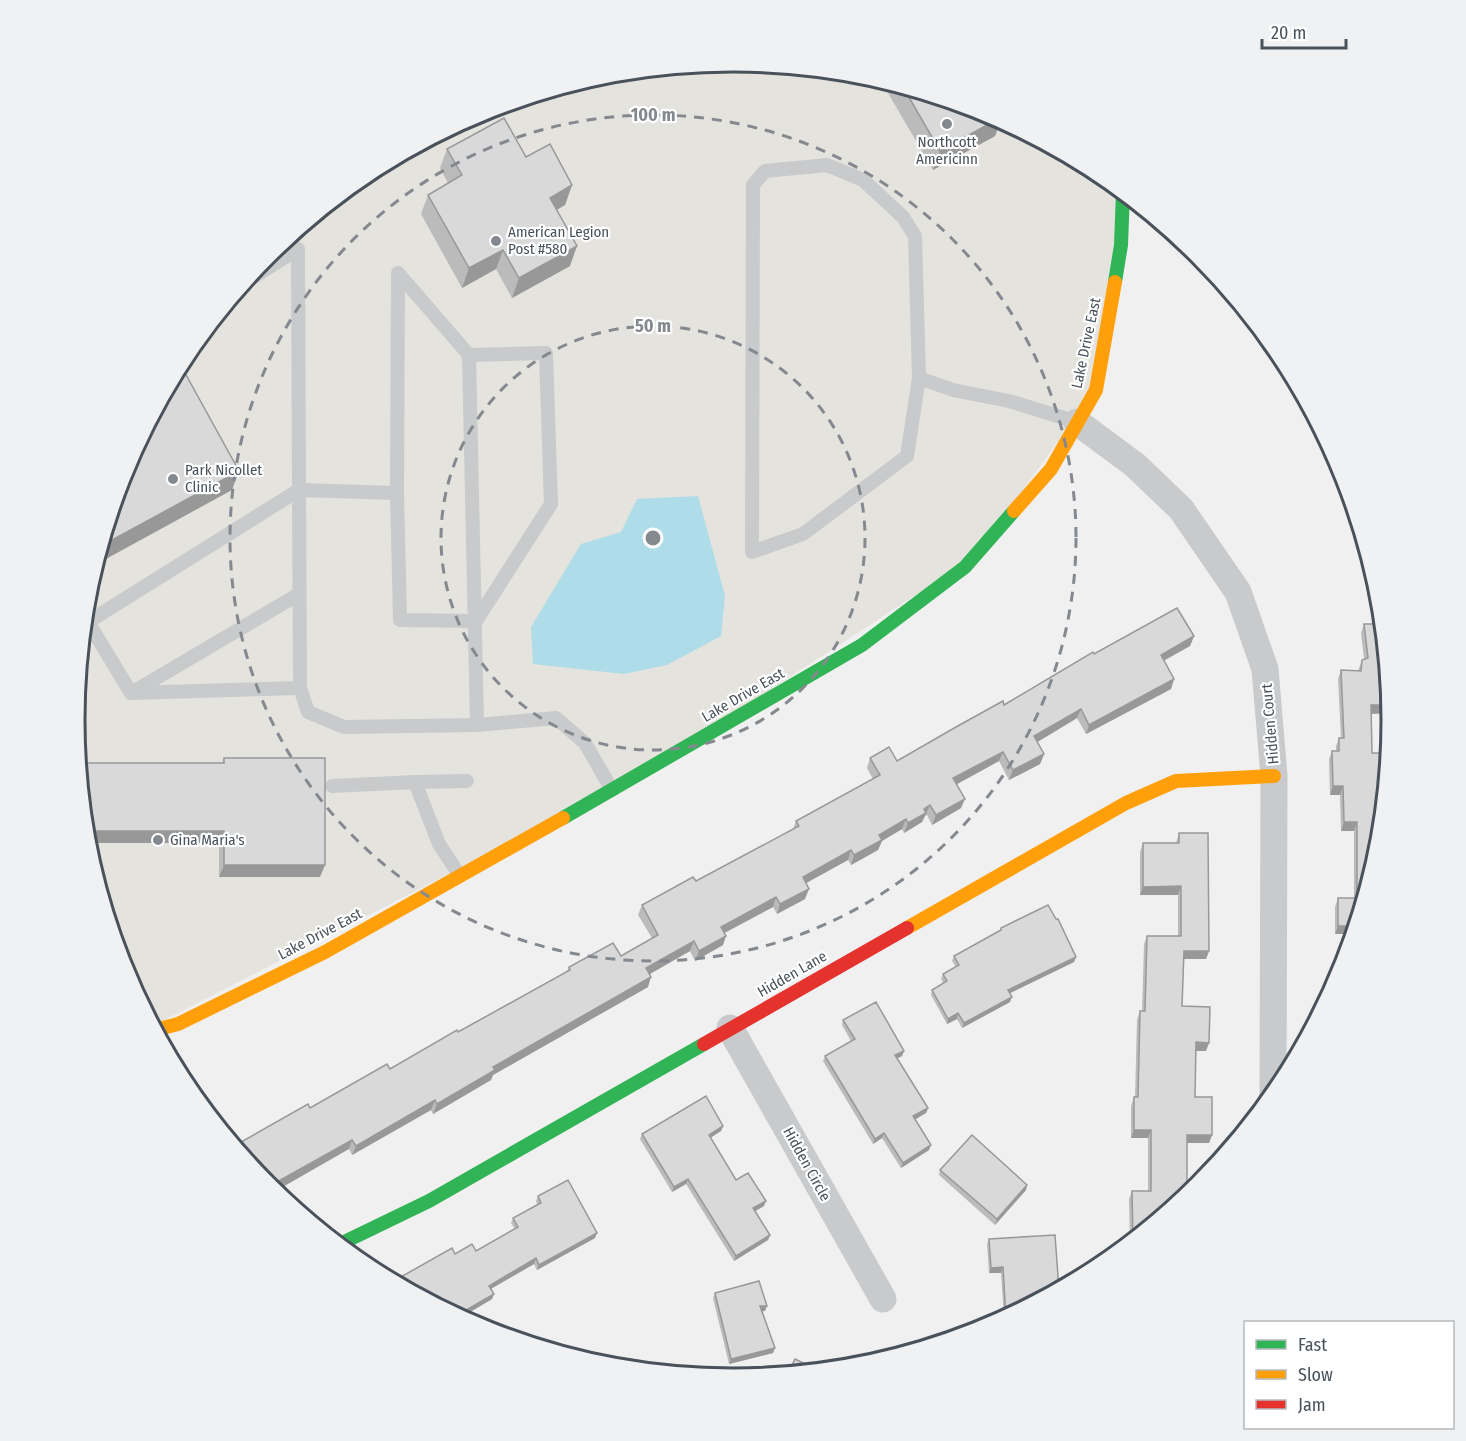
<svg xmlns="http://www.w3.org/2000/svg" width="1466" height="1441" font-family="'Fira Sans Condensed',sans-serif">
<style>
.commercial{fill:#e5e3de}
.water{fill:#aedce8}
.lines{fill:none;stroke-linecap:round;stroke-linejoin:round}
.lane{stroke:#c8cacc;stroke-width:14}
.street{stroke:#c8cacc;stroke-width:27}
.fast{stroke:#30b455;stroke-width:14}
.slow{stroke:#ff9f0a;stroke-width:14}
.jam{stroke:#e5322d;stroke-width:14}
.wall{fill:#bbb}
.shaded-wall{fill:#989899}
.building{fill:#d9d9da;stroke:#989899;stroke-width:1.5}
.ring{fill:none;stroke:#83898f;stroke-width:3;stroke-dasharray:10 8}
.poi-dot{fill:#83898f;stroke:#fff;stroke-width:2}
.labels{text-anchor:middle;stroke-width:4.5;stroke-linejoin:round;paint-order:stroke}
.poi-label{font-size:15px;fill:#49525b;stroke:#fff;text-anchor:start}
.street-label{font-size:15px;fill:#49525b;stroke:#fff}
.rim{fill:none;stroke:#49525b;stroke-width:3}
.centre{fill:#83898f;stroke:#fff;stroke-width:3}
.ring-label{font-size:18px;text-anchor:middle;font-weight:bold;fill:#83898f;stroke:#fff;stroke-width:4.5;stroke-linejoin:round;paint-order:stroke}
</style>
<rect width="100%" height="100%" fill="#f0f0f0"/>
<path class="commercial" d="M 733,62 L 862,74 L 985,112 L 1099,173 L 1123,192 L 1093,394 L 973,558 L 628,782 L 153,1026 L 124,972 L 87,849 L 74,720 L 87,592 L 124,468 L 185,354 L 267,254 L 367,172 L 481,112 L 605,74 Z"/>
<path class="water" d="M 698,496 L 725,596 L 721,636 L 667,665 L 624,674 L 533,664 L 531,627 L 581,544 L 621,532 L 637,499 Z"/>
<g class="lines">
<g class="lane">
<path d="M 244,283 L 298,249 L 299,490 L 397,493"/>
<path d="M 469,355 L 546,353 L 551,504 L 476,621 L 400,620 L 397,493 L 398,273 L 469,355 L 477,725"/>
<path d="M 919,378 L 907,456 L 803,534 L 752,552 L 753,185 L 765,171 L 827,165 L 863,180 L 903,217 L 915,236 L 919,378 L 953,390 L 1009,401 L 1077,422"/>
<path d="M 88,622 L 131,693 L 300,688"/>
<path d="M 83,625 L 299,490 L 300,688 L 308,712 L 344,727 L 477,725 L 556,718 L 585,743 L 612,790"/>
<path d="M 133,692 L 299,594"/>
<path d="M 415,782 L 467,781"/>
<path d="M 332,786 L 415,782 L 439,844 L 460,876"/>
</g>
<g class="street">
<path d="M 1077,422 L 1135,465 L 1181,509 L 1238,592 L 1265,669 L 1274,776 L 1273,1096"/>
<path d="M 730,1028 L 883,1299"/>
</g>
<g class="fast">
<path d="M 1115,282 L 1121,245 L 1123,192"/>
<path d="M 563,818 L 862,645 L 965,567 L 1014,511"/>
<path d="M 338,1245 L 429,1201 L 704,1044"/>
</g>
<g class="slow">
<path d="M 1014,511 L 1051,469 L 1096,390 L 1115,282"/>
<path d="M 907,928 L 1126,803 L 1176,781 L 1274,776"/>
<path d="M 155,1030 L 178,1024 L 325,952 L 563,818"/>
</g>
<path class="jam" d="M 704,1044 L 907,928"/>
</g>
<g class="wall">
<path d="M 857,74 L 862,74 L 986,112 L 1001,120 L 995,136 L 933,170 L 881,81 Z"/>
<path d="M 447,149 L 526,157 L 572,185 L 565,205 L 557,210 L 570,266 L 512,298 L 496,269 L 462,288 L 421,214 L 428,195 L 448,183 L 440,168 Z"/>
<path d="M 1364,624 L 1382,624 L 1391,713 L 1371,714 L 1372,753 L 1353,934 L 1335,934 L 1335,907 L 1338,898 L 1354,898 L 1354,831 L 1341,831 L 1340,795 L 1330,795 L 1329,759 L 1332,751 L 1336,751 L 1336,746 L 1339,738 L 1341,738 L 1338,679 L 1341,670 L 1358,671 L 1362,660 L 1364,659 L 1361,633 Z"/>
<path d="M 1194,636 L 1190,646 L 1164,661 L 1174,679 L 1171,689 L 1086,734 L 1077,718 L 1037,742 L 1044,754 L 1040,764 L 1009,780 L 999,761 L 957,784 L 961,808 L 932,825 L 927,815 L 925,816 L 922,822 L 904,833 L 902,829 L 882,841 L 878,850 L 851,865 L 848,860 L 806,883 L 805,899 L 777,914 L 773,907 L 725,933 L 723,945 L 695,961 L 690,951 L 649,974 L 648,987 L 493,1075 L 491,1080 L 433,1114 L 431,1110 L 352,1155 L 349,1149 L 310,1108 L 390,1069 L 458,1032 L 567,971 L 569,967 L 621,956 L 652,938 L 638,915 L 642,905 L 696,881 L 793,829 L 796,821 L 873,779 L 867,768 L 870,758 L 897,761 L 1004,705 L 1094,654 Z"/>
<path d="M 224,758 L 320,877 L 219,877 L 219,843 L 86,843 L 222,763 Z"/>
<path d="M 1179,833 L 1209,951 L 1206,959 L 1183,959 L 1182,1006 L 1206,1051 L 1196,1051 L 1195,1097 L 1212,1135 L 1209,1143 L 1187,1143 L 1187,1190 L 1194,1190 L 1130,1243 L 1129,1199 L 1132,1191 L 1148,1191 L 1148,1138 L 1131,1138 L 1131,1106 L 1134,1097 L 1135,1097 L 1137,1020 L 1140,1011 L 1142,1011 L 1144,944 L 1147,936 L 1178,936 L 1178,895 L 1140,895 L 1140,852 L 1143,843 L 1176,843 Z"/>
<path d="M 1001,928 L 1076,957 L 1074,962 L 1010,993 L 1010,1002 L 962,1028 L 957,1019 L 947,1024 L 931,995 L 932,990 L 944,984 L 941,979 L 943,974 L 956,967 L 952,961 L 954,956 L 1000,931 Z"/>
<path d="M 843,1020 L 904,1051 L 902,1056 L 897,1058 L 928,1108 L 926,1113 L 915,1119 L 929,1150 L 901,1168 L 882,1138 L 873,1144 L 823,1061 L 825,1056 L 851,1041 L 842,1025 Z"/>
<path d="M 723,1126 L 721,1131 L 710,1138 L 736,1180 L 764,1206 L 755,1211 L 770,1235 L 768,1240 L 734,1261 L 686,1184 L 672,1192 L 640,1139 L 642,1134 Z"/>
<path d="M 940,1170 L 1027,1185 L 1026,1190 L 995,1225 L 939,1175 Z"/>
<path d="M 538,1196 L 595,1238 L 537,1270 L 534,1264 L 491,1289 L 492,1299 L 460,1318 L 392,1282 L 455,1254 L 476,1251 L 515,1229 L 511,1223 L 513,1218 L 537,1204 L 536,1201 Z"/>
<path d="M 989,1239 L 1059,1290 L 1004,1319 L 1001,1273 L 989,1273 L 987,1244 Z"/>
<path d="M 715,1293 L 765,1311 L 762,1311 L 773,1353 L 729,1364 L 713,1298 Z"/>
</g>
<g class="shaded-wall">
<path d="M 998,119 L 1001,120 L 995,136 L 933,170 L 940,151 Z"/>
<path d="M 572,185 L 565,205 L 543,217 L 550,198 Z"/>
<path d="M 577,246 L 570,266 L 512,298 L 519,278 Z"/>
<path d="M 503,250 L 496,269 L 462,288 L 469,268 Z"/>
<path d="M 239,471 L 232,490 L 95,565 L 101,546 Z"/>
<path d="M 104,565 L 97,584 L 87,590 L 93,571 Z"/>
<path d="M 1194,636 L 1190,646 L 1157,664 L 1161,655 Z"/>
<path d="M 1174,679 L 1171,689 L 1086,734 L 1089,725 Z"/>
<path d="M 1371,705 L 1390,705 L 1391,713 L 1367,714 Z"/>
<path d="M 1081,709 L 1077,718 L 1031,746 L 1034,736 Z"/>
<path d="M 1003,752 L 999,761 L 950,788 L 953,778 Z"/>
<path d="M 1044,754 L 1040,764 L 1009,780 L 1013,770 Z"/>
<path d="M 1333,786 L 1343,786 L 1340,795 L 1330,795 Z"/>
<path d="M 965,799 L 961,808 L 932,825 L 936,815 Z"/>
<path d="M 930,805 L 922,822 L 904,833 L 908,823 L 924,809 Z"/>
<path d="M 906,819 L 902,829 L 882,841 L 878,850 L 851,865 L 854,855 L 879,835 Z"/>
<path d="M 1344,822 L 1357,822 L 1354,831 L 1341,831 Z"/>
<path d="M 85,831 L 224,831 L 219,843 L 86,843 Z"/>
<path d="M 851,850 L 848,860 L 799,887 L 803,877 Z"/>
<path d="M 224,865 L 325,865 L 320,877 L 219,877 Z"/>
<path d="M 1181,886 L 1178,895 L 1140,895 L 1143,887 Z"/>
<path d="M 809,889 L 805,899 L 777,914 L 780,904 Z"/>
<path d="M 776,897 L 773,907 L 718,936 L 721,927 Z"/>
<path d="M 1338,926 L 1356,926 L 1353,934 L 1335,934 Z"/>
<path d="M 726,936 L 723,945 L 695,961 L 699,951 Z"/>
<path d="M 694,941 L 690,951 L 643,978 L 646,968 Z"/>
<path d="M 1184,951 L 1209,951 L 1206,959 L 1181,959 Z"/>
<path d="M 1076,957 L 1074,962 L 1006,995 L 1008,990 Z"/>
<path d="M 651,977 L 648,987 L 493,1075 L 491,1080 L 433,1114 L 437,1104 L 493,1067 Z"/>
<path d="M 1012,997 L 1010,1002 L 962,1028 L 964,1023 Z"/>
<path d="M 958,1013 L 957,1019 L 947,1024 L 948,1019 Z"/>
<path d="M 1196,1042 L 1209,1043 L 1206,1051 L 1193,1051 Z"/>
<path d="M 904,1051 L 902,1056 L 893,1061 L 895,1055 Z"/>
<path d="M 435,1100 L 431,1110 L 352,1155 L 356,1146 Z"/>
<path d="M 928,1108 L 926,1113 L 911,1122 L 913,1116 Z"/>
<path d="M 723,1126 L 721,1131 L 707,1140 L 709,1135 Z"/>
<path d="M 1134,1130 L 1151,1130 L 1148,1138 L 1131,1138 Z"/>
<path d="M 884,1133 L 882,1138 L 873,1144 L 875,1139 Z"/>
<path d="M 1187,1135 L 1212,1135 L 1209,1143 L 1184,1143 Z"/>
<path d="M 352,1140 L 349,1149 L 274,1192 L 268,1187 Z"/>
<path d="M 931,1145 L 929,1150 L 901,1168 L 903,1163 Z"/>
<path d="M 688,1179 L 686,1184 L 672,1192 L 674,1187 Z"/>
<path d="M 1027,1185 L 1026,1190 L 995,1225 L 997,1219 Z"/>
<path d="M 766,1201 L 764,1206 L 752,1213 L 753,1208 Z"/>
<path d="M 597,1233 L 595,1238 L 537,1270 L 539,1265 Z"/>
<path d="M 770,1235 L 768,1240 L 734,1261 L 736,1256 Z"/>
<path d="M 536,1258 L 534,1264 L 487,1291 L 489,1286 Z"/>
<path d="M 1003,1267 L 1001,1273 L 989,1273 L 991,1268 Z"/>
<path d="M 494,1294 L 492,1299 L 460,1318 L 456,1316 Z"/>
<path d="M 760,1306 L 767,1306 L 765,1311 L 759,1312 Z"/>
<path d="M 775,1348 L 773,1353 L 729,1364 L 731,1359 Z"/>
</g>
<g class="building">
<path d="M 903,87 L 986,112 L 998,119 L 940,151 Z"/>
<path d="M 504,118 L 526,157 L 550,144 L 572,185 L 550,198 L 577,246 L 519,278 L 503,250 L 469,268 L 428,195 L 462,175 L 447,149 Z"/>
<path d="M 180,364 L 239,471 L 101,546 L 124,468 Z"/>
<path d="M 98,554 L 104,565 L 93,571 Z"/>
<path d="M 1177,608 L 1194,636 L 1161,655 L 1174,679 L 1089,725 L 1081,709 L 1034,736 L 1044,754 L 1013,770 L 1003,752 L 953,778 L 965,799 L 936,815 L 930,805 L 924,809 L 926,813 L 908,823 L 906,819 L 879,835 L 882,840 L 854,855 L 851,850 L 803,877 L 809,889 L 780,904 L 776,897 L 721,927 L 726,936 L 699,951 L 694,941 L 646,968 L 651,977 L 493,1067 L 495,1070 L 437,1104 L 435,1100 L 356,1146 L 352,1140 L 268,1187 L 234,1146 L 308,1104 L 310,1108 L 387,1064 L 390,1069 L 457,1030 L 458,1032 L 570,970 L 569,967 L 613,943 L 621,956 L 658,935 L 642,905 L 693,877 L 696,881 L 799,826 L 796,821 L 880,775 L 870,758 L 889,747 L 897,761 L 956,727 L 1003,701 L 1004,705 L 1093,652 L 1094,654 Z"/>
<path d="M 1364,624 L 1382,624 L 1390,705 L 1371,705 L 1372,753 L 1389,753 L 1379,849 L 1356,926 L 1338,926 L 1338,898 L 1357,898 L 1357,822 L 1344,822 L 1343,786 L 1333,786 L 1332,751 L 1339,751 L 1339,738 L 1344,738 L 1341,670 L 1361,671 L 1362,660 L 1368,658 Z"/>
<path d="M 224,758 L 325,758 L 325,865 L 224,865 L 224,831 L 85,831 L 78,763 L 224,763 Z"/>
<path d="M 1179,833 L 1208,833 L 1209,951 L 1184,951 L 1182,1006 L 1210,1007 L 1209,1043 L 1196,1042 L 1195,1097 L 1212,1097 L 1212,1135 L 1187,1135 L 1187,1190 L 1194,1190 L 1133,1241 L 1132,1191 L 1151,1191 L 1151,1130 L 1134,1130 L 1134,1097 L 1138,1097 L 1140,1011 L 1145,1011 L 1147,936 L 1181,936 L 1181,886 L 1143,887 L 1143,843 L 1179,843 Z"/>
<path d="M 1048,905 L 1056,919 L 1058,919 L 1076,957 L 1008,990 L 1012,997 L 964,1023 L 958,1013 L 948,1019 L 932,990 L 947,981 L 943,974 L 959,965 L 954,956 L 1001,930 L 1001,928 Z"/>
<path d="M 876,1002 L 904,1051 L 895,1055 L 928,1108 L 913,1116 L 931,1145 L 903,1163 L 884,1133 L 875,1139 L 825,1056 L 855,1039 L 843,1020 Z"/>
<path d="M 706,1096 L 723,1126 L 709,1135 L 736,1180 L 748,1173 L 766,1201 L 753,1208 L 770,1235 L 736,1256 L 688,1179 L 674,1187 L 642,1134 Z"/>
<path d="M 221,1119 L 226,1137 L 213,1121 Z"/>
<path d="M 972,1135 L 1027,1185 L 997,1219 L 940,1170 Z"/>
<path d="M 568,1180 L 597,1233 L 539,1265 L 536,1258 L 489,1286 L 494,1294 L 456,1316 L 392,1282 L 452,1248 L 455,1254 L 472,1244 L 476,1251 L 518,1227 L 513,1218 L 541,1203 L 538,1196 Z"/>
<path d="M 1055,1235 L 1059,1290 L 1006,1318 L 1003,1267 L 991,1268 L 989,1239 Z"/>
<path d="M 759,1281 L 767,1306 L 760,1306 L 775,1348 L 731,1359 L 715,1293 Z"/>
<path d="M 795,1359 L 819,1371 L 788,1374 Z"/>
</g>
<g class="ring">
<circle cx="653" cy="538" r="212"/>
<circle cx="653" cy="538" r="423"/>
</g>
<g class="poi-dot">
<circle cx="947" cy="124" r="6"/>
<circle cx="496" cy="241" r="6"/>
<circle cx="173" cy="479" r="6"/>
<circle cx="158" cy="840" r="6"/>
</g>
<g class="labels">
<g class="poi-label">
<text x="947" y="147" text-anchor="middle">Northcott<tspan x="947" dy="17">Americinn</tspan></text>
<text x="508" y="237">American Legion<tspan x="508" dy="17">Post #580</tspan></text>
<text x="185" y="475">Park Nicollet<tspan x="185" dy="17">Clinic</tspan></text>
<text x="170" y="845">Gina Maria's</text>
</g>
<g class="street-label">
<text transform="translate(1086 343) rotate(-78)" y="5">Lake Drive East</text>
<text transform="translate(743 695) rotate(-30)" y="5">Lake Drive East</text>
<text transform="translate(1270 724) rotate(-95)" y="5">Hidden Court</text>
<text transform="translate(320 934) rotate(-28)" y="5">Lake Drive East</text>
<text transform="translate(792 974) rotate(-30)" y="5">Hidden Lane</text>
<text transform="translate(807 1164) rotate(61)" y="5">Hidden Circle</text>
</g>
</g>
<path d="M0 0H1466V1441H0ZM85 720a648 648 0 1 1 1296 0a648 648 0 1 1-1296 0Z" fill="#f0f1f2" fill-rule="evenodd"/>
<path class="rim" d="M85 720a648 648 0 1 1 1296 0a648 648 0 1 1-1296 0Z"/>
<circle cx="653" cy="538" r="9" class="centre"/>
<g class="ring-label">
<text x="653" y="121">100 m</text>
<text x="653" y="332">50 m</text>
</g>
<rect x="1244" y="1321" width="210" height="108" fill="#ffffff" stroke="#b6babd" stroke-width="1.5"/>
<rect x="1256" y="1340" width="30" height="9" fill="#30b455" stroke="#b6babd" stroke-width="1.5"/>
<text x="1298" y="1351" font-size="18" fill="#49525b">Fast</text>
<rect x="1256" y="1370" width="30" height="9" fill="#ff9f0a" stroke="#b6babd" stroke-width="1.5"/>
<text x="1298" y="1381" font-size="18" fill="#49525b">Slow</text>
<rect x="1256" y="1400" width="30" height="9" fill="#e5322d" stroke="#b6babd" stroke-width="1.5"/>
<text x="1298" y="1411" font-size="18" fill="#49525b">Jam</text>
<path d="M1262 39v9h84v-9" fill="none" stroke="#49525b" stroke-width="3"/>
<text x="1271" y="39" font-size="18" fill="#49525b" stroke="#ffffff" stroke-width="4.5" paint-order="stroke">20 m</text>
</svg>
